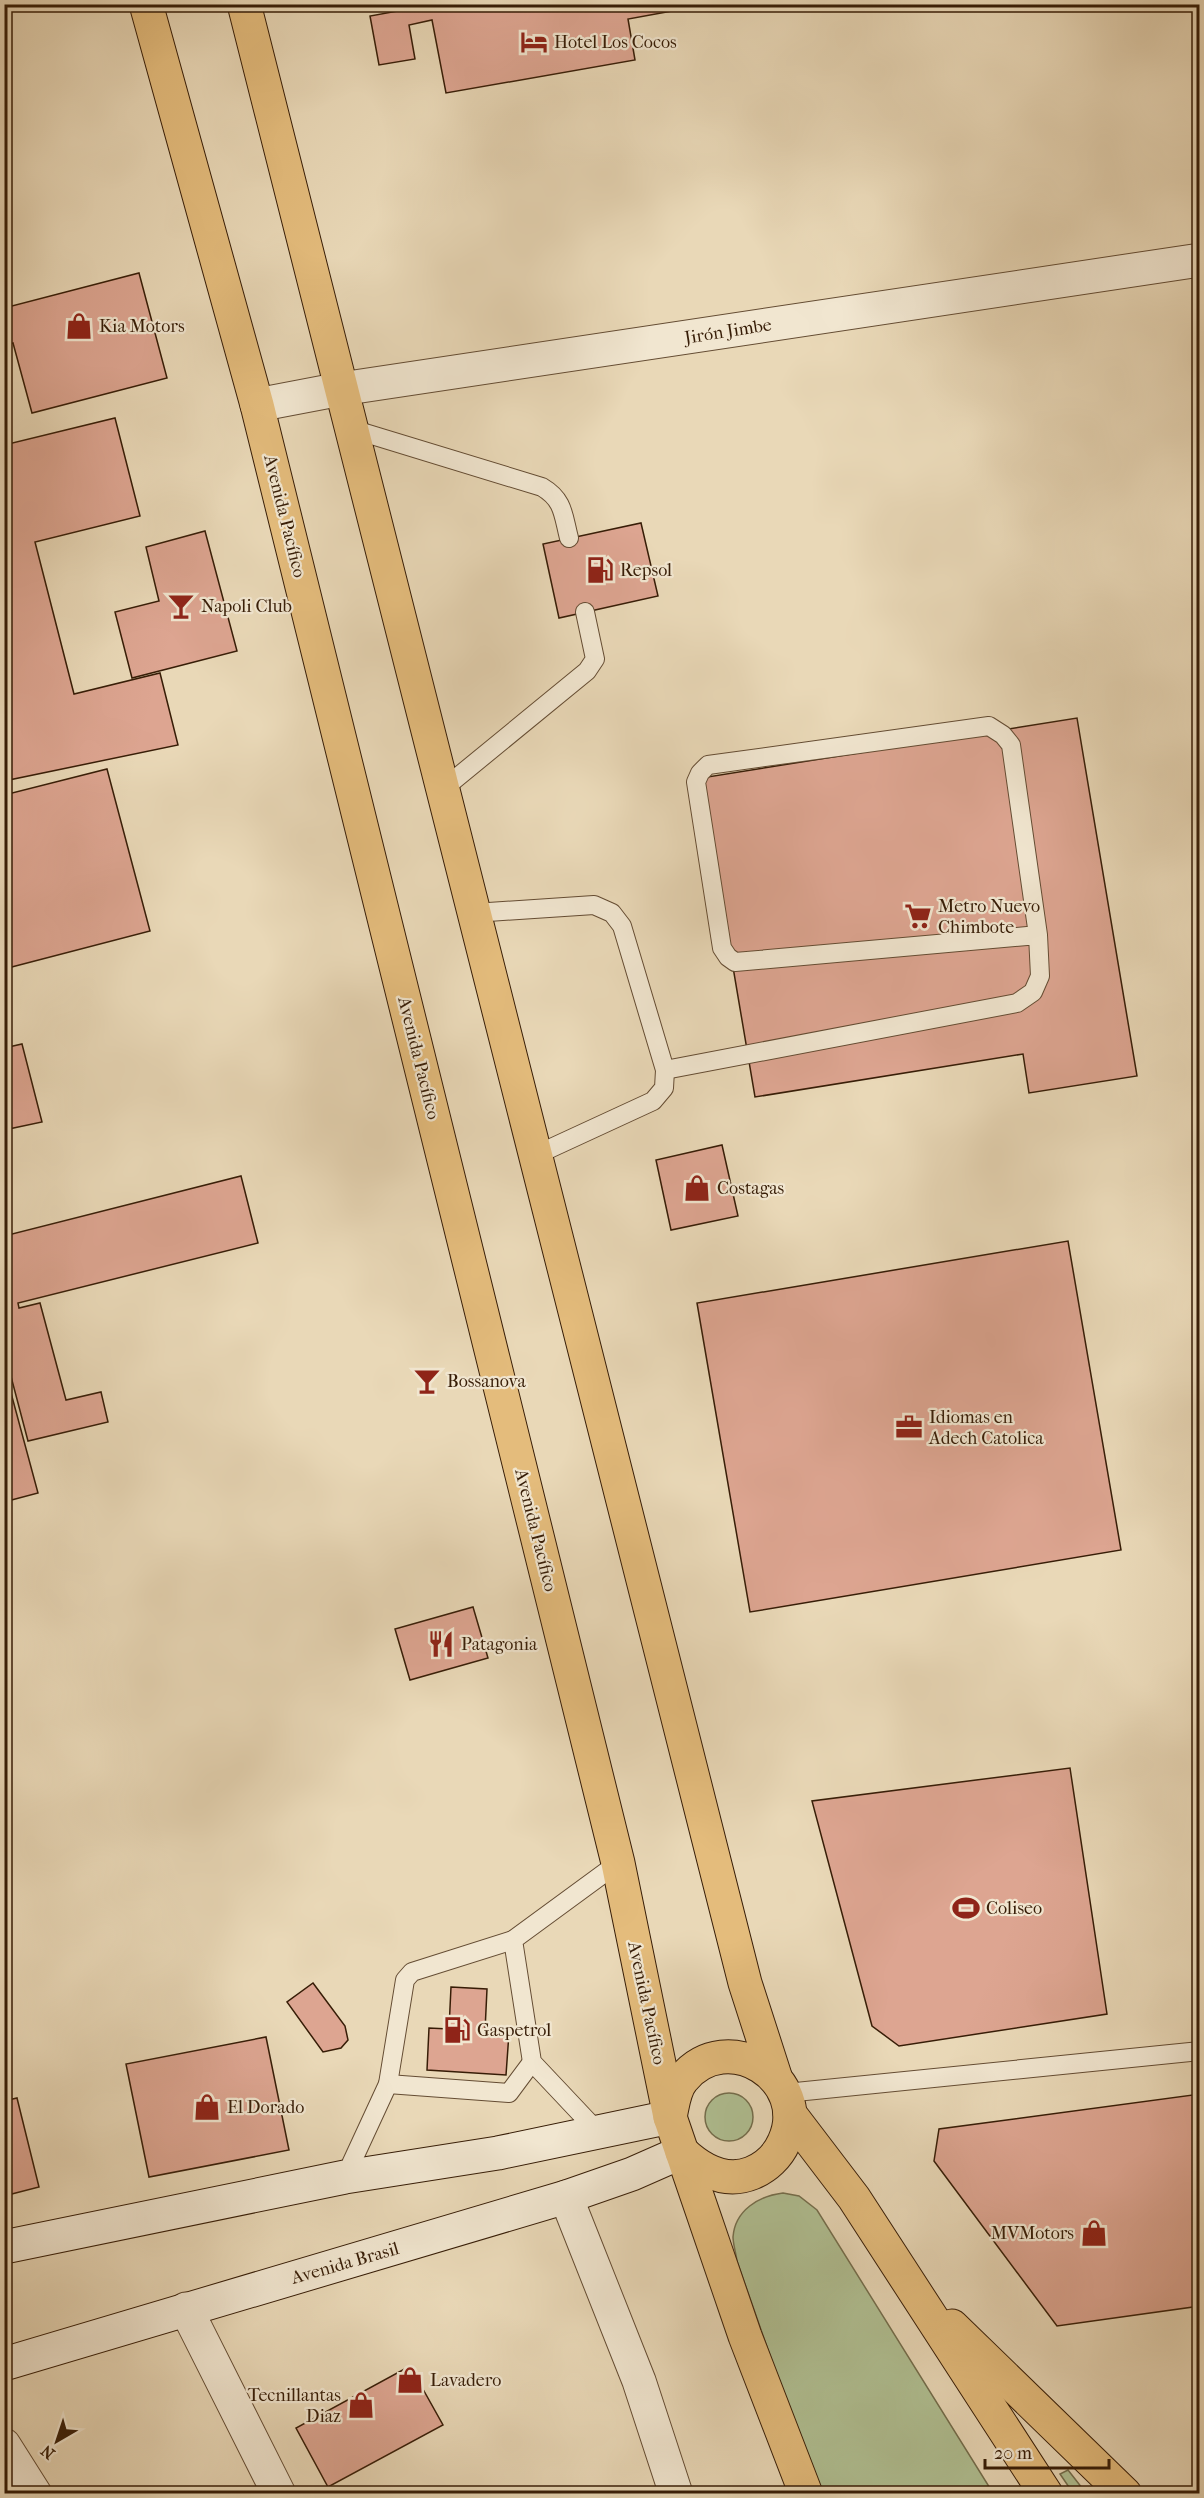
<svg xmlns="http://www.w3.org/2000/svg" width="1204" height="2498" font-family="'IM FELL French Canon',serif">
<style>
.green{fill:#b0c093;stroke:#746e4d;stroke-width:1.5}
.building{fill:#dda591;stroke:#371d07;stroke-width:1.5}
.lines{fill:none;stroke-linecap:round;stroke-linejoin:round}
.service-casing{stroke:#644c33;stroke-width:20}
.minor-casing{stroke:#644c33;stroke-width:35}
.tertiary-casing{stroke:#644c33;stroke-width:35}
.secondary-casing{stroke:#371d07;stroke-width:35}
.primary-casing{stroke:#371d07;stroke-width:35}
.service{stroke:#f1e6d0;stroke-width:18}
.minor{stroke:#f1e6d0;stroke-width:33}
.tertiary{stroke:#f1e6d0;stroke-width:33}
.secondary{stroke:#f1e6d0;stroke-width:33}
.primary{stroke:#e4bc7c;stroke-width:33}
.labels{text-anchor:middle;stroke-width:4.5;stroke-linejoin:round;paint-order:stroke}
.poi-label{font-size:18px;fill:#371d07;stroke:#f1e6d0;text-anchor:start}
.street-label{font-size:18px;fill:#371d07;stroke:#f1e6d0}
</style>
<rect width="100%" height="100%" fill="#e9d8b7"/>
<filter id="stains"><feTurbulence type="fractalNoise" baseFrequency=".00333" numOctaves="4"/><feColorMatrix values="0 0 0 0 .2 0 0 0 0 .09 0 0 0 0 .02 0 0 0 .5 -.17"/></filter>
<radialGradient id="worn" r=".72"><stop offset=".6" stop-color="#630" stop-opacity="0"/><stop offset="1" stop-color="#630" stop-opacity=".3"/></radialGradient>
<g class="green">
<circle cx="729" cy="2117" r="24"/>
<path d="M 783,2193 L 799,2196 L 817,2210 L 993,2493 L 818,2493 L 737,2261 C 736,2253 733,2244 733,2237 C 735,2210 759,2196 783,2193 Z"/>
<path d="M 1068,2470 L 1086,2493 L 1073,2493 L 1060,2474 Z"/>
</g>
<g class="building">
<path d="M 436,4 L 699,4 L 699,6 L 628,19 L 635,60 L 446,93 L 432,20 L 409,25 L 415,59 L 379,65 L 370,16 Z"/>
<path d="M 139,273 L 167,378 L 32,413 L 13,343 L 4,346 L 4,308 Z"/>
<path d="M 115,418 L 140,516 L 35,542 L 74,694 L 160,673 L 178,745 L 4,781 L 4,445 Z"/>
<path d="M 641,523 L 658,596 L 559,618 L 543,544 Z"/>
<path d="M 205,531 L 237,651 L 132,678 L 115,612 L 159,601 L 146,547 Z"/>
<path d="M 1077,718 L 1137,1076 L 1029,1093 L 1023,1054 L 755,1097 L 701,778 Z"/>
<path d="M 107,769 L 150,931 L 4,969 L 4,795 Z"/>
<path d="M 22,1044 L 42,1122 L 4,1130 L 4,1048 Z"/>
<path d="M 722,1145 L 738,1216 L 671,1230 L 656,1160 Z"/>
<path d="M 241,1176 L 258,1243 L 18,1303 L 19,1308 L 40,1303 L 66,1400 L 101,1392 L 108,1422 L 28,1441 L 4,1350 L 4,1236 Z"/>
<path d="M 1068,1241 L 1121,1550 L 750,1612 L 697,1303 Z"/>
<path d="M 4,1367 L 38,1493 L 4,1502 Z"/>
<path d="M 473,1607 L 488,1658 L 410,1680 L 395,1629 Z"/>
<path d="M 1070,1768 L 1107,2014 L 899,2046 L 872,2026 L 812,1801 Z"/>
<path d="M 313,1983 L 345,2026 L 348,2040 L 341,2048 L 323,2052 L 287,2002 Z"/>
<path d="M 451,1987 L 487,1989 L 485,2031 L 509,2033 L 506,2075 L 427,2070 L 429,2028 L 449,2029 Z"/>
<path d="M 266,2037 L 289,2150 L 149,2177 L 126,2064 Z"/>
<path d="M 1200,2094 L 1200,2306 L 1057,2326 L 934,2161 L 939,2129 Z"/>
<path d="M 17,2098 L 39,2187 L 4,2196 L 4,2101 Z"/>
<path d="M 410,2366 L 443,2425 L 328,2487 L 296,2428 Z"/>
</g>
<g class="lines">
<defs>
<g id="service">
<path d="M 352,429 L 542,487 C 564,500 563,515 569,538"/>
<path d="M 443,789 L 587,671 L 595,659 L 585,612"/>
<path d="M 474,913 L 594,905 L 612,913 L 622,926 L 665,1070 L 664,1088 L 653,1101 L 536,1155"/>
<path d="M 665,1070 L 1017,1003 L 1033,992 L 1040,976 L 1038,935 L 1011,745 L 1003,735 L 989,726 L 708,765 L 700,773 L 696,782 L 722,948 L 728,957 L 735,962 L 1038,935"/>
<path d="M 388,2084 L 509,2093 L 532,2062"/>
<path d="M 786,2093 L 1200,2051"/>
<path d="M 598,2132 L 532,2062 L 513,1940 L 618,1863"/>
<path d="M 345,2177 L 388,2084 L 405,1980 L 412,1972 L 513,1940"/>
</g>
<g id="minor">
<path d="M 257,405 L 341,389 L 1200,260"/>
<path d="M 186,2309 L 279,2494"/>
<path d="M 4,2445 L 35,2494"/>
</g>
<path id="tertiary" d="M 566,2197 L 639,2381 L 676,2494"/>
<g id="secondary">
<path d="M 4,2247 L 345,2177 L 498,2153 L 670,2117"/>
<path d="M 4,2364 L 566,2197 L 632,2174 L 682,2152"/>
</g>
<g id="primary">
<path d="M 146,4 L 257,405 L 618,1863 L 670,2117 L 745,2336 L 806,2494"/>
<path d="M 244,4 L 745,1983 L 775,2076"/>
<path d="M 790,2114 L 854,2198 L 1046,2494"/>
<path d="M 670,2117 C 673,2104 674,2089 683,2079 C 727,2025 813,2079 784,2142 C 778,2156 766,2167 752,2173 C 725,2184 701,2170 682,2152"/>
<path d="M 952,2326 L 1125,2494"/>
</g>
</defs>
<use href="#service" class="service-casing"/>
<use href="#minor" class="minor-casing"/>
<use href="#tertiary" class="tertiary-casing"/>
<use href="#secondary" class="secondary-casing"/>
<use href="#primary" class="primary-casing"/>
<use href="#service" class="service"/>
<use href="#minor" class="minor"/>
<use href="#tertiary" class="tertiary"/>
<use href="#secondary" class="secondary"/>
<use href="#primary" class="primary"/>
</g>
<defs>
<symbol id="hotel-bare" viewBox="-9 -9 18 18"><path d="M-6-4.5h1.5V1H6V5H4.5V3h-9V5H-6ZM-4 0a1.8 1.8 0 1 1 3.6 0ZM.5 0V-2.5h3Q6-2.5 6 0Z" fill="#8f2418" stroke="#f1e6d0" stroke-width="2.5" paint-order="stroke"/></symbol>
<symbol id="shop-bare" viewBox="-9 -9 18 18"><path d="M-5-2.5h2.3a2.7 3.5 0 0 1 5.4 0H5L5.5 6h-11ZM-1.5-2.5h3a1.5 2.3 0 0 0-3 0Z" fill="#8f2418" stroke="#f1e6d0" stroke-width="2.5" paint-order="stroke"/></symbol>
<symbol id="fuel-bare" viewBox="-9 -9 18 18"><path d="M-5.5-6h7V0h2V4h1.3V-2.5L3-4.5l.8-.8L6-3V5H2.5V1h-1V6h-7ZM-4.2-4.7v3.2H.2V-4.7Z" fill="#8f2418" stroke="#f1e6d0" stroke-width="2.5" paint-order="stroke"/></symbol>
<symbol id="bar-bare" viewBox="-9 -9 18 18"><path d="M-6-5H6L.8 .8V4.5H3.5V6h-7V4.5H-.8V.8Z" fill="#8f2418" stroke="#f1e6d0" stroke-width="2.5" paint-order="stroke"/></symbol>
<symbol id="supermarket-bare" viewBox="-9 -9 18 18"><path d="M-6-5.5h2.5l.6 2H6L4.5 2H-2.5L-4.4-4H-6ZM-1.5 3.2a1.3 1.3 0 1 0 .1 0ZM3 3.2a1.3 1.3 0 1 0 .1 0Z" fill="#8f2418" stroke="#f1e6d0" stroke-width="2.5" paint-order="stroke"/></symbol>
<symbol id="office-bare" viewBox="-9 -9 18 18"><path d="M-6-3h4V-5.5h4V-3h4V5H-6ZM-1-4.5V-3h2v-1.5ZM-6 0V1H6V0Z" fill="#8f2418" stroke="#f1e6d0" stroke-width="2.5" paint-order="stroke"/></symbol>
<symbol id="restaurant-bare" viewBox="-9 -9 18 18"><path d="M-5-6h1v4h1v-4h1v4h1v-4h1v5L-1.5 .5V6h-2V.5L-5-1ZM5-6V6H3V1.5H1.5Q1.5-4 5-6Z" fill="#8f2418" stroke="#f1e6d0" stroke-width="2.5" paint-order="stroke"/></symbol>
<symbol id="stadium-bare" viewBox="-9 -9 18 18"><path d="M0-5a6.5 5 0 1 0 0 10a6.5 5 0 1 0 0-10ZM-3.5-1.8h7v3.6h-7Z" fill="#8f2418" stroke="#f1e6d0" stroke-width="2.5" paint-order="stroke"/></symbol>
</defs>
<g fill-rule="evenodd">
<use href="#hotel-bare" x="515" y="23" width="38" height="38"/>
<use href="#shop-bare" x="60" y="307" width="38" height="38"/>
<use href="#fuel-bare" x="581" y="551" width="38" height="38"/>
<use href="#bar-bare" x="162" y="587" width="38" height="38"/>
<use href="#supermarket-bare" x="899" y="897" width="38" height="38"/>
<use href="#shop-bare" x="678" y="1169" width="38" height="38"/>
<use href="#bar-bare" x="408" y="1362" width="38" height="38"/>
<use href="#office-bare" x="890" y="1408" width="38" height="38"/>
<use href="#restaurant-bare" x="422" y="1625" width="38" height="38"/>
<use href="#stadium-bare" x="947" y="1889" width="38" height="38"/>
<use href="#fuel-bare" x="438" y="2011" width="38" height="38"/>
<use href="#shop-bare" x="188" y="2088" width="38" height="38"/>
<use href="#shop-bare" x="1075" y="2214" width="38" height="38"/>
<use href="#shop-bare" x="391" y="2361" width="38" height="38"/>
<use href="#shop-bare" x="342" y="2386" width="38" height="38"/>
</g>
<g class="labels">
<g class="poi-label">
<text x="554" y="48">Hotel Los Cocos</text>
<text x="99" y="332">Kia Motors</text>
<text x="620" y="576">Repsol</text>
<text x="201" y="612">Napoli Club</text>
<text x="938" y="912">Metro Nuevo<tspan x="938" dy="21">Chimbote</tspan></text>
<text x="717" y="1194">Costagas</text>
<text x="447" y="1387">Bossanova</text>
<text x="929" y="1423">Idiomas en<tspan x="929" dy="21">Adech Catolica</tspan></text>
<text x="461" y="1650">Patagonia</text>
<text x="986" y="1914">Coliseo</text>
<text x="477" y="2036">Gaspetrol</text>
<text x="227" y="2113">El Dorado</text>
<text x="1074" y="2239" text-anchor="end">MVMotors</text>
<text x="430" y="2386">Lavadero</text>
<text x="341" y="2401" text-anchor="end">Tecnillantas<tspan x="341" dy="21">Diaz</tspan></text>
</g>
<g class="street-label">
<text transform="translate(728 331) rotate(-9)" y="6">Jirón Jimbe</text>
<text transform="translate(285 516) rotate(76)" y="6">Avenida Pacífico</text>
<text transform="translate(419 1058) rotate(76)" y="6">Avenida Pacífico</text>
<text transform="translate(536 1530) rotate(76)" y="6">Avenida Pacífico</text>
<text transform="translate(647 2003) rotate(78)" y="6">Avenida Pacífico</text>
<text transform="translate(345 2263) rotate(-16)" y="6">Avenida Brasil</text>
</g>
</g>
<rect width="1204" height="2498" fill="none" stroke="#e9d8b7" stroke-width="24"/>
<rect x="6" y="6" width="1192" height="2486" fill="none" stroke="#371d07" stroke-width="3"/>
<rect x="12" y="12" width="1180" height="2474" fill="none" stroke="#371d07" stroke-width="1.5"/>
<g transform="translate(57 2441) rotate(219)" stroke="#f1e6d0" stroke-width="4.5" paint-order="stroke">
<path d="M0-4.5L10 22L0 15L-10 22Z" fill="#371d07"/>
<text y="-9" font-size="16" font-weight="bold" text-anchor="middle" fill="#371d07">N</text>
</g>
<path d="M985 2459v9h124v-9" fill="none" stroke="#371d07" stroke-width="3"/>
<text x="994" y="2459" font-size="18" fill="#371d07" stroke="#f1e6d0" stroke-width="4.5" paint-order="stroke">20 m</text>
<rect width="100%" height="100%" filter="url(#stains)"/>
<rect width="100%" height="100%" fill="url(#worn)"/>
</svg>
